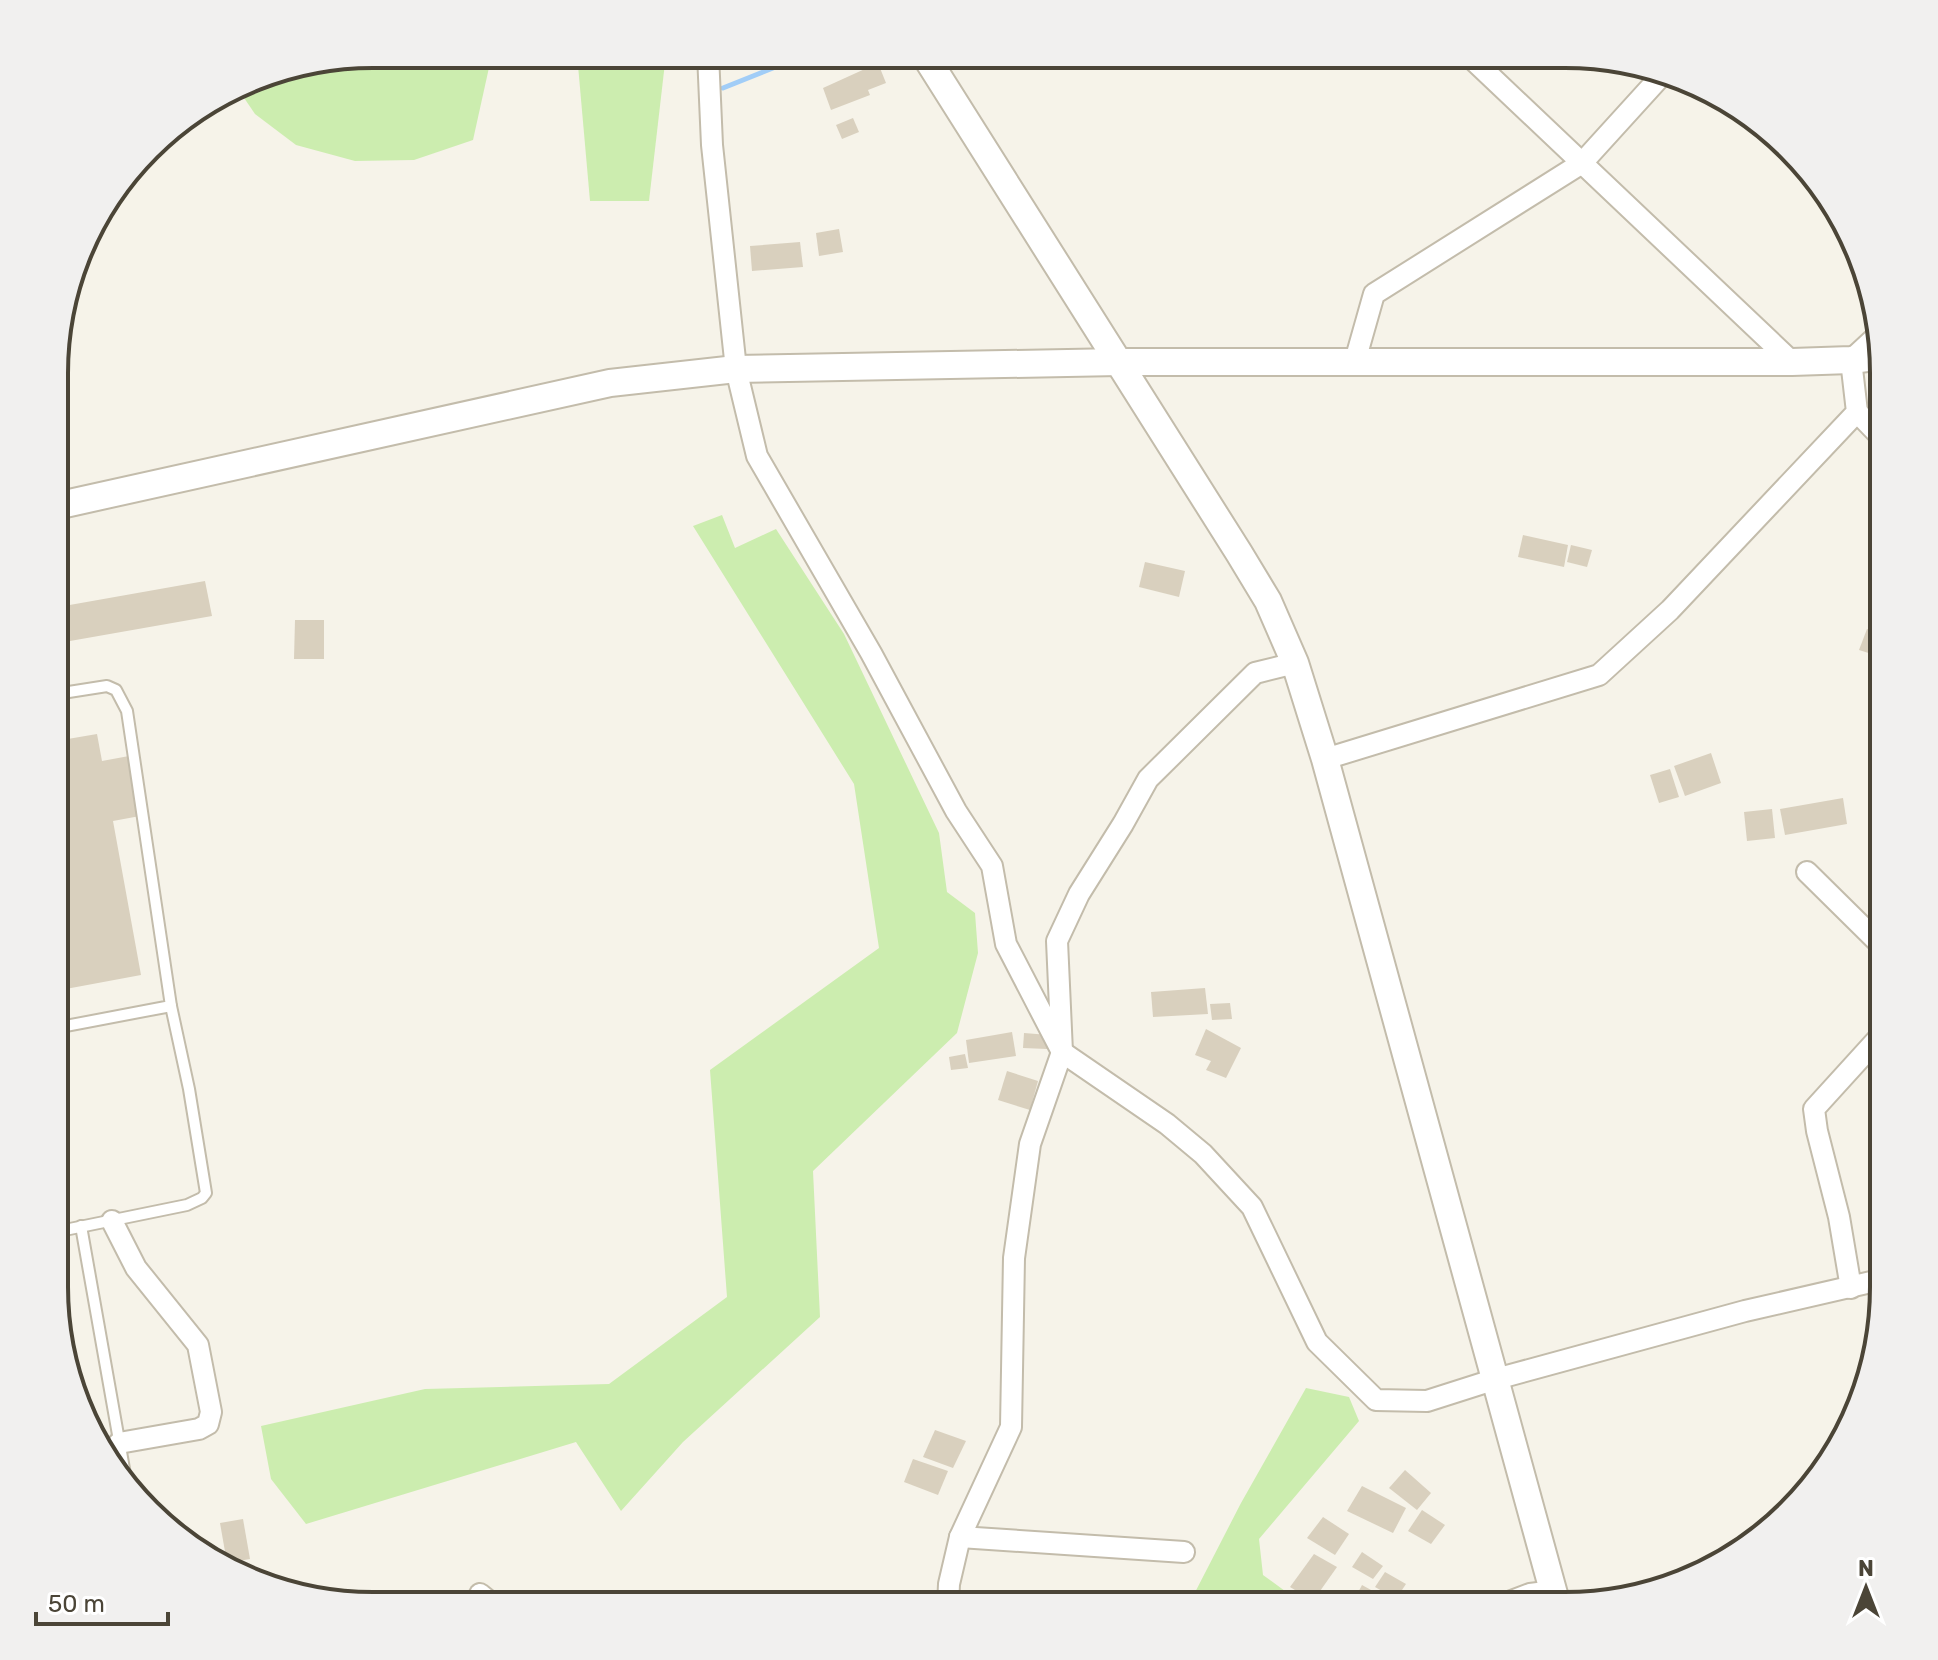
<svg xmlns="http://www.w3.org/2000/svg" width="1938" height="1660" font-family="Rubik,sans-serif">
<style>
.green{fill:#ccedaf}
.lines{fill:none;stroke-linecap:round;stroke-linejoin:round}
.stream{stroke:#a1cdf7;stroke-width:5}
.building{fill:#d9d0be}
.service-casing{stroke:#c3bcab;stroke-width:14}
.minor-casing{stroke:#c3bcab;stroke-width:24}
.tertiary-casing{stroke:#c3bcab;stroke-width:30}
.service{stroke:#fff;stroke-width:10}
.minor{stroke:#fff;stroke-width:20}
.tertiary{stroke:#fff;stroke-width:26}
.rim{fill:none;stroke:#4b4537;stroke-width:4}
</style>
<rect width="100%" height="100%" fill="#f6f3e9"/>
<g class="green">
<path d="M 373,54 L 492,54 L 473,140 L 414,160 L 355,161 L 296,145 L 255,114 L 238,89 L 270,71 Z"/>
<path d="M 577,54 L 666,54 L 649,201 L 590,201 Z"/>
<path d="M 722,515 L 735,548 L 776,529 L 844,634 L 939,833 L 947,892 L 975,913 L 978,953 L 957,1033 L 813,1171 L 820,1317 L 683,1442 L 621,1511 L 576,1442 L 306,1524 L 271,1479 L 261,1426 L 425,1389 L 609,1384 L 727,1297 L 710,1070 L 879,948 L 854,784 L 693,526 Z"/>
<path d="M 1306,1388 L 1349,1397 L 1359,1421 L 1259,1539 L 1263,1575 L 1304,1605 L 1242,1605 L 1237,1603 L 1236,1605 L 1188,1606 L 1241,1503 Z"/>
</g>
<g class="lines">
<path class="stream" d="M 723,88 L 808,54"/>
</g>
<g class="building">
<path d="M 878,63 L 886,83 L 868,90 L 870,95 L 831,110 L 823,88 Z"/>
<path d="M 853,118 L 859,132 L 842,139 L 836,125 Z"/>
<path d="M 839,229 L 843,252 L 819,256 L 816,233 Z"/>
<path d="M 800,242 L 803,267 L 752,271 L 750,246 Z"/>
<path d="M 1523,535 L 1568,545 L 1564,567 L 1518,557 Z"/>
<path d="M 1571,545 L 1592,550 L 1587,567 L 1567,562 Z"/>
<path d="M 1145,562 L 1185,571 L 1179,597 L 1139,587 Z"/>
<path d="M 205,581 L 212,616 L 70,641 L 64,606 Z"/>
<path d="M 295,620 L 324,620 L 324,659 L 294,659 Z"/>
<path d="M 1867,629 L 1883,635 L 1881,657 L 1859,650 Z"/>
<path d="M 97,734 L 102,761 L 129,756 L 140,816 L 113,821 L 141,975 L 55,991 L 56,741 Z"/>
<path d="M 1711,753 L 1721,783 L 1685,796 L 1674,766 Z"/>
<path d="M 1670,769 L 1679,797 L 1659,803 L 1650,775 Z"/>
<path d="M 1843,798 L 1847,824 L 1785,835 L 1780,809 Z"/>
<path d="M 1772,809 L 1775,838 L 1747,841 L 1744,812 Z"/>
<path d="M 1205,988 L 1208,1014 L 1153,1017 L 1151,992 Z"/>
<path d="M 1230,1003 L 1232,1019 L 1212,1020 L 1210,1004 Z"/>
<path d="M 1206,1029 L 1241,1048 L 1226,1078 L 1206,1070 L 1211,1061 L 1195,1055 Z"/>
<path d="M 1012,1032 L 1016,1056 L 969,1063 L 966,1040 Z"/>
<path d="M 1024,1033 L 1049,1035 L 1047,1049 L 1023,1048 Z"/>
<path d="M 965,1054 L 968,1068 L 951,1070 L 949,1057 Z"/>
<path d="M 1007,1071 L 1038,1081 L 1030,1110 L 998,1100 Z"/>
<path d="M 935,1430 L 966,1441 L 953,1468 L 923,1457 Z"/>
<path d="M 913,1459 L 948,1471 L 938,1495 L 904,1482 Z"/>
<path d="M 1405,1470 L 1431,1493 L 1417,1510 L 1389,1488 Z"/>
<path d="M 1362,1486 L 1406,1508 L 1393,1533 L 1347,1511 Z"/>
<path d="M 1422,1510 L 1445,1525 L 1431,1544 L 1408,1531 Z"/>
<path d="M 1323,1517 L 1349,1534 L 1335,1555 L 1307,1538 Z"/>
<path d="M 243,1519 L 250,1559 L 227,1563 L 220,1523 Z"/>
<path d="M 1362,1552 L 1383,1566 L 1373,1579 L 1352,1567 Z"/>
<path d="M 1314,1554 L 1337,1567 L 1313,1601 L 1290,1587 Z"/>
<path d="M 1385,1572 L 1406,1584 L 1396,1599 L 1375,1587 Z"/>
<path d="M 1362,1585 L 1382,1596 L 1376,1605 L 1352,1604 Z"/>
</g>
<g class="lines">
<defs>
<g id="service">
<path d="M 55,1028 L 171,1006 L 127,711 L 116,690 L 107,686 L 56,694"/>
<path d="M 81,1226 L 126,1480"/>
<path d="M 55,1232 L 187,1205 L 202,1198 L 206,1193 L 189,1089 L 171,1006"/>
</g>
<g id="minor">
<path d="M 708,54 L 712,145 L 736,369 L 757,456 L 871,653 L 956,811 L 992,866 L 1006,944 L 1062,1052 L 1167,1124 L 1203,1154 L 1252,1207 L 1317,1342 L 1376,1400 L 1427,1401 L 1496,1379 L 1745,1311 L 1884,1279"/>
<path d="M 1468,55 L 1792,362"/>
<path d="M 1355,361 L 1374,294 L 1582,163 L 1662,75"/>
<path d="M 1857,412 L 1883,439"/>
<path d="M 1325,759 L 1599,675 L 1670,610 L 1857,412 L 1851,360 L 1879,334"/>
<path d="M 1807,872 L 1884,948"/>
<path d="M 112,1221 L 136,1268 L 198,1345 L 211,1412 L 208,1424 L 199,1429 L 119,1443"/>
<path d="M 1851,1288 L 1839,1217 L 1817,1131 L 1814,1109 L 1884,1032"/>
<path d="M 960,1537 L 1184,1552"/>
<path d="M 480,1594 L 495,1606"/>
<path d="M 1501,1605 L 1530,1594 L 1554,1591"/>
<path d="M 948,1606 L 949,1584 L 960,1537 L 1011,1427 L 1014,1258 L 1030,1144 L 1062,1052 L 1057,941 L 1079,894 L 1123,824 L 1148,779 L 1255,673 L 1295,663"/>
</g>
<g id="tertiary">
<path d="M 924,54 L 1239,553 L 1268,601 L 1295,663 L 1325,759 L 1557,1605"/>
<path d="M 56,506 L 610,383 L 736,369 L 1119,362 L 1792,362 L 1851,360 L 1883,356"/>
</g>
</defs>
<use href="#service" class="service-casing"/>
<use href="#minor" class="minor-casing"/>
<use href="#tertiary" class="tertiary-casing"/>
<use href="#service" class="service"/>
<use href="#minor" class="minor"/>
<use href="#tertiary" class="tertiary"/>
</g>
<path d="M0 0H1938V1660H0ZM373 68H1565A305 305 0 0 1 1870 373V1287A305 305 0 0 1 1565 1592H373A305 305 0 0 1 68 1287V373A305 305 0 0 1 373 68Z" fill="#f1f0ef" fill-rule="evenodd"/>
<path class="rim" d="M373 68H1565A305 305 0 0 1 1870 373V1287A305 305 0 0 1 1565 1592H373A305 305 0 0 1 68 1287V373A305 305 0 0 1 373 68Z"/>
<g transform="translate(1866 1588)" stroke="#ffffff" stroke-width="6" paint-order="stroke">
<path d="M0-6L14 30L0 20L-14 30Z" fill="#4b4537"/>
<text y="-12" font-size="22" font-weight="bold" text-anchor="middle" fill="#4b4537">N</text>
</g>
<path d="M36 1612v12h132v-12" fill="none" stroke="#4b4537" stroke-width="4"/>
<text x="48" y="1612" font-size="24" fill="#4b4537" stroke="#ffffff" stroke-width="6" paint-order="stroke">50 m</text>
</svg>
